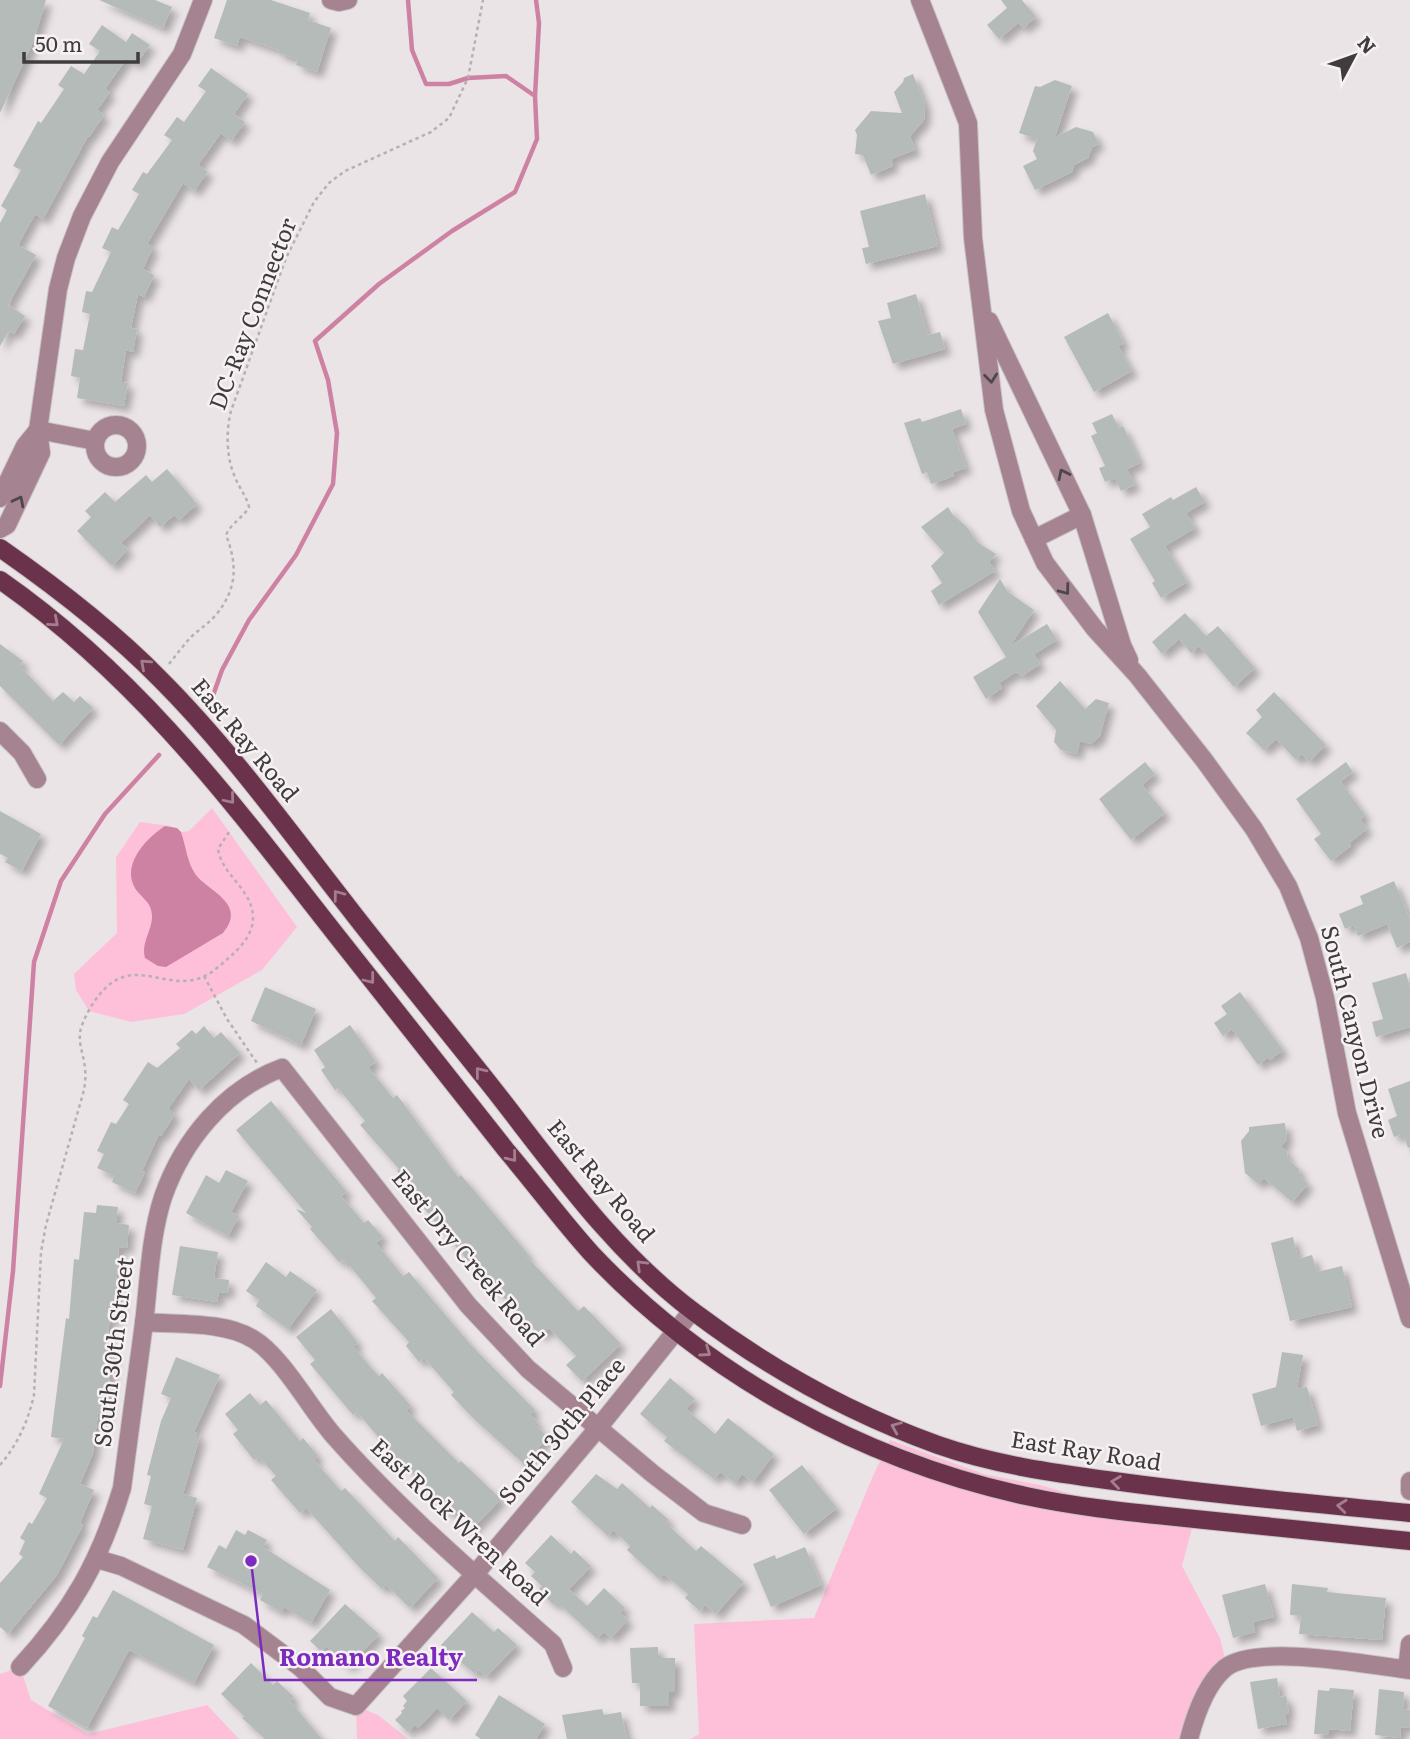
<svg xmlns="http://www.w3.org/2000/svg" width="1410" height="1739" font-family="Literata,serif">
<style>
.green{fill:#fec0d9}
.water{fill:#ce82a3}
.lines{fill:none;stroke-linecap:round;stroke-linejoin:round}
.stream{stroke:#ce82a3;stroke-width:4.5}
.building{fill:#b5bbb8;filter:url(#shadow)}
.minor-casing{stroke:#c8c2c4;stroke-width:20}
.major-casing{stroke:#c8c2c4;stroke-width:20}
.path{stroke:#b5b1b2;stroke-width:2.5;stroke-dasharray:3.5 3.5;stroke-linecap:butt}
.minor{stroke:#a58391;stroke-width:18}
.major{stroke:#6b324c;stroke-width:18}
.oneway{stroke:#4d4749}
.oneway2{stroke:#a37e8f}
.labels{text-anchor:middle;stroke-width:5;stroke-linejoin:round;paint-order:stroke}
.street-label{font-size:23px;fill:#3e3c3c;stroke:#f7f1f3}
.leader{fill:none;stroke:#7b2cbf;stroke-width:2.5}
.callout-dot{fill:#7b2cbf;stroke:#f7f1f3;stroke-width:2.5}
.callout-label{font-size:24px;text-anchor:middle;font-weight:bold;fill:#7b2cbf;stroke:#f7f1f3;stroke-width:5;stroke-linejoin:round;paint-order:stroke}
</style>
<defs>
<filter id="shadow"><feDropShadow dx="6" dy="6" stdDeviation="3.5" flood-color="#0004"/></filter>
</defs>
<rect width="100%" height="100%" fill="#eae4e6"/>
<g class="green">
<path d="M 212,808 L 297,927 L 262,970 L 184,1014 L 131,1022 L 89,1011 L 76,990 L 74,974 L 117,933 L 116,857 L 140,822 L 170,826 L 181,832 L 189,831 Z"/>
<path d="M 890,1440 L 984,1474 L 1040,1485 L 1192,1528 L 1182,1566 L 1220,1638 L 1227,1667 L 1189,1739 L 690,1739 L 699,1734 L 694,1624 L 814,1618 L 872,1478 Z"/>
<path d="M 20,1667 L 31,1700 L 88,1734 L 207,1705 L 239,1739 L 0,1739 L 0,1674 Z"/>
<path d="M 356,1706 L 378,1715 L 408,1739 L 357,1739 Z"/>
</g>
<path class="water" d="M 165,826 L 177,828 L 181,832 C 186,846 187,863 196,875 C 208,891 248,904 223,933 L 166,967 L 158,966 L 145,958 C 141,942 152,931 152,916 C 152,900 138,897 133,884 C 124,861 148,837 165,826 Z"/>
<g class="lines">
<g class="stream">
<path d="M 535,96 L 539,23 L 536,0"/>
<path d="M 209,707 L 222,670 L 249,620 L 296,555 L 333,484 L 337,433 L 328,380 L 315,341 L 379,284 L 452,231 L 515,192 L 537,139 L 535,96 L 506,76 L 468,78 L 449,84 L 426,84 L 412,50 L 408,0"/>
<path d="M 0,1386 L 13,1271 L 34,962 L 61,881 L 105,814 L 159,755"/>
</g>
</g>
<g class="building">
<path d="M 0,0 L 46,0 L 34,40 L 0,113 Z"/>
<path d="M 99,0 L 155,0 L 172,7 L 163,28 Z"/>
<path d="M 227,0 L 271,0 L 310,13 L 308,20 L 331,28 L 317,72 L 296,65 L 298,59 L 278,53 L 279,50 L 240,37 L 237,46 L 214,38 Z"/>
<path d="M 1001,0 L 1022,0 L 1036,17 L 1023,28 L 1018,23 L 999,39 L 987,25 L 1007,8 Z"/>
<path d="M 102,25 L 126,42 L 132,33 L 150,45 L 136,64 L 127,58 L 105,89 L 110,92 L 97,110 L 104,115 L 89,137 L 88,136 L 43,219 L 35,214 L 18,245 L 36,255 L 8,305 L 25,316 L 14,334 L 9,331 L 0,346 L 0,223 L 7,210 L 1,206 L 21,170 L 13,166 L 38,121 L 41,123 L 64,89 L 58,85 L 71,66 L 84,74 L 100,51 L 89,44 Z"/>
<path d="M 211,68 L 248,94 L 234,114 L 245,122 L 231,141 L 221,133 L 198,165 L 208,172 L 194,191 L 183,183 L 147,244 L 153,247 L 143,269 L 154,275 L 144,297 L 138,294 L 131,328 L 137,329 L 133,352 L 126,350 L 121,382 L 128,383 L 124,406 L 77,398 L 80,378 L 71,376 L 75,349 L 83,350 L 90,314 L 82,312 L 86,291 L 92,292 L 111,252 L 102,248 L 112,227 L 118,230 L 139,194 L 132,190 L 143,172 L 147,174 L 172,140 L 164,135 L 177,117 L 184,122 L 206,91 L 198,86 Z"/>
<path d="M 913,74 L 925,105 L 924,120 L 910,136 L 915,150 L 891,159 L 893,166 L 871,175 L 863,155 L 855,154 L 857,135 L 855,130 L 871,111 L 902,113 L 894,92 L 903,82 L 904,78 Z"/>
<path d="M 1055,80 L 1072,86 L 1055,137 L 1076,127 L 1093,132 L 1099,144 L 1092,147 L 1088,158 L 1074,165 L 1072,172 L 1035,190 L 1023,166 L 1037,159 L 1033,151 L 1037,139 L 1019,133 L 1035,86 L 1040,87 Z"/>
<path d="M 925,194 L 938,246 L 866,264 L 862,248 L 869,247 L 860,211 Z"/>
<path d="M 916,294 L 928,335 L 940,332 L 945,349 L 893,364 L 878,321 L 891,318 L 887,303 Z"/>
<path d="M 1108,313 L 1124,343 L 1118,346 L 1132,371 L 1094,392 L 1064,337 Z"/>
<path d="M 961,409 L 966,424 L 952,429 L 966,468 L 953,472 L 954,476 L 931,484 L 927,472 L 922,474 L 904,423 L 920,418 L 922,422 Z"/>
<path d="M 1112,414 L 1119,428 L 1123,426 L 1140,463 L 1127,469 L 1135,485 L 1121,491 L 1115,478 L 1105,482 L 1099,468 L 1105,466 L 1091,436 L 1097,433 L 1092,423 Z"/>
<path d="M 167,469 L 197,504 L 179,520 L 174,515 L 160,527 L 150,515 L 121,543 L 128,549 L 112,566 L 77,531 L 91,517 L 85,511 L 105,492 L 115,502 L 146,475 L 152,482 Z"/>
<path d="M 1196,487 L 1205,502 L 1186,513 L 1195,528 L 1165,546 L 1187,582 L 1161,598 L 1152,583 L 1155,581 L 1130,539 L 1150,527 L 1142,514 L 1171,497 L 1173,500 Z"/>
<path d="M 948,507 L 953,515 L 966,526 L 977,542 L 996,554 L 989,562 L 995,571 L 939,605 L 931,591 L 942,583 L 931,566 L 944,553 L 921,527 Z"/>
<path d="M 1000,579 L 1008,592 L 1034,610 L 1010,646 L 1047,624 L 1057,640 L 1034,654 L 1040,664 L 1022,676 L 1016,672 L 999,683 L 1002,688 L 986,699 L 973,677 L 1006,657 L 978,612 Z"/>
<path d="M 1185,613 L 1206,636 L 1218,626 L 1255,668 L 1234,687 L 1199,646 L 1191,653 L 1179,639 L 1162,654 L 1152,642 Z"/>
<path d="M 0,644 L 23,661 L 20,666 L 53,701 L 63,692 L 74,702 L 80,696 L 93,708 L 59,745 L 0,686 Z"/>
<path d="M 1060,681 L 1085,709 L 1096,699 L 1109,703 L 1100,736 L 1091,744 L 1080,741 L 1077,754 L 1061,750 L 1054,742 L 1056,730 L 1036,706 Z"/>
<path d="M 1274,692 L 1326,745 L 1309,762 L 1302,754 L 1296,760 L 1276,739 L 1264,750 L 1246,733 L 1262,717 L 1256,710 Z"/>
<path d="M 1145,762 L 1155,774 L 1142,785 L 1165,813 L 1131,840 L 1099,799 Z"/>
<path d="M 1346,762 L 1353,772 L 1340,781 L 1365,815 L 1360,819 L 1367,829 L 1349,843 L 1351,846 L 1331,861 L 1314,839 L 1321,834 L 1296,799 Z"/>
<path d="M 0,811 L 41,834 L 22,871 L 5,862 L 8,858 L 0,854 Z"/>
<path d="M 1394,881 L 1410,919 L 1410,942 L 1397,948 L 1387,924 L 1358,936 L 1354,925 L 1345,929 L 1339,914 L 1363,904 L 1360,896 Z"/>
<path d="M 1406,973 L 1410,988 L 1410,1027 L 1376,1037 L 1372,1022 L 1383,1019 L 1372,983 Z"/>
<path d="M 265,987 L 316,1009 L 301,1045 L 251,1021 Z"/>
<path d="M 1240,992 L 1283,1050 L 1270,1060 L 1268,1057 L 1258,1065 L 1232,1029 L 1223,1036 L 1214,1023 L 1227,1014 L 1221,1006 Z"/>
<path d="M 350,1025 L 376,1062 L 368,1067 L 393,1098 L 397,1095 L 458,1177 L 461,1175 L 528,1254 L 526,1256 L 578,1311 L 584,1306 L 621,1344 L 582,1381 L 566,1365 L 576,1356 L 549,1328 L 541,1336 L 491,1284 L 489,1286 L 422,1206 L 424,1205 L 397,1171 L 399,1169 L 360,1125 L 365,1121 L 338,1088 L 335,1090 L 321,1070 L 325,1067 L 314,1050 Z"/>
<path d="M 204,1026 L 214,1038 L 221,1032 L 240,1053 L 199,1090 L 189,1079 L 168,1109 L 175,1114 L 161,1136 L 159,1134 L 142,1171 L 145,1172 L 135,1193 L 112,1182 L 114,1176 L 97,1168 L 104,1154 L 97,1151 L 111,1122 L 116,1124 L 129,1104 L 123,1100 L 148,1062 L 157,1068 L 180,1048 L 176,1044 L 192,1030 L 196,1034 Z"/>
<path d="M 1410,1081 L 1410,1147 L 1408,1148 L 1403,1134 L 1394,1137 L 1388,1120 L 1397,1116 L 1388,1089 Z"/>
<path d="M 271,1101 L 347,1192 L 341,1196 L 364,1223 L 368,1220 L 383,1237 L 376,1243 L 403,1276 L 409,1272 L 470,1344 L 535,1410 L 530,1415 L 538,1422 L 535,1425 L 548,1437 L 524,1464 L 475,1420 L 451,1395 L 454,1392 L 424,1358 L 419,1362 L 406,1346 L 409,1342 L 372,1301 L 376,1298 L 350,1266 L 348,1267 L 342,1259 L 339,1262 L 310,1229 L 312,1227 L 296,1209 L 306,1213 L 236,1130 Z"/>
<path d="M 1285,1123 L 1287,1140 L 1281,1146 L 1287,1152 L 1288,1159 L 1299,1169 L 1300,1176 L 1308,1184 L 1292,1202 L 1264,1178 L 1258,1184 L 1245,1173 L 1241,1141 L 1249,1131 L 1249,1127 Z"/>
<path d="M 226,1170 L 248,1181 L 231,1212 L 239,1216 L 228,1236 L 186,1213 L 206,1175 L 219,1183 Z"/>
<path d="M 97,1205 L 118,1207 L 116,1223 L 129,1225 L 127,1248 L 119,1247 L 115,1294 L 120,1294 L 118,1318 L 110,1317 L 106,1353 L 113,1353 L 105,1414 L 98,1413 L 93,1453 L 80,1484 L 94,1490 L 80,1523 L 83,1525 L 57,1575 L 8,1634 L 0,1627 L 0,1583 L 23,1557 L 19,1554 L 25,1541 L 20,1538 L 29,1522 L 32,1524 L 47,1498 L 39,1494 L 64,1439 L 51,1437 L 66,1318 L 69,1319 L 74,1259 L 79,1260 L 84,1212 L 96,1213 Z"/>
<path d="M 1293,1237 L 1298,1259 L 1312,1255 L 1317,1272 L 1342,1266 L 1352,1307 L 1290,1321 L 1271,1243 Z"/>
<path d="M 180,1246 L 218,1252 L 214,1278 L 229,1280 L 228,1293 L 219,1292 L 217,1302 L 172,1295 Z"/>
<path d="M 266,1262 L 286,1277 L 290,1271 L 317,1290 L 288,1329 L 256,1306 L 259,1300 L 246,1291 Z"/>
<path d="M 331,1309 L 358,1343 L 353,1346 L 371,1368 L 379,1376 L 382,1373 L 411,1406 L 406,1410 L 459,1463 L 461,1461 L 501,1499 L 471,1530 L 449,1509 L 447,1512 L 429,1495 L 432,1492 L 402,1462 L 399,1465 L 382,1448 L 385,1445 L 357,1412 L 353,1415 L 310,1364 L 315,1360 L 296,1337 Z"/>
<path d="M 1282,1352 L 1303,1355 L 1297,1389 L 1307,1387 L 1318,1425 L 1297,1431 L 1293,1417 L 1261,1426 L 1252,1394 L 1276,1387 Z"/>
<path d="M 176,1357 L 220,1375 L 194,1432 L 197,1432 L 194,1440 L 201,1433 L 183,1494 L 197,1498 L 183,1550 L 143,1539 L 152,1506 L 144,1504 L 151,1476 L 147,1475 L 161,1421 L 171,1398 L 161,1394 Z"/>
<path d="M 670,1378 L 695,1399 L 686,1409 L 715,1434 L 728,1418 L 774,1454 L 753,1482 L 742,1474 L 735,1483 L 720,1472 L 714,1479 L 664,1441 L 667,1437 L 640,1414 Z"/>
<path d="M 250,1393 L 260,1405 L 266,1400 L 300,1441 L 303,1438 L 318,1456 L 314,1460 L 341,1491 L 345,1488 L 395,1541 L 398,1537 L 438,1578 L 410,1608 L 386,1585 L 382,1589 L 360,1568 L 306,1508 L 300,1513 L 271,1480 L 276,1476 L 259,1457 L 254,1460 L 233,1434 L 238,1430 L 225,1414 Z"/>
<path d="M 802,1465 L 837,1508 L 804,1534 L 769,1490 Z"/>
<path d="M 596,1474 L 617,1489 L 622,1483 L 650,1508 L 652,1505 L 669,1520 L 666,1523 L 696,1551 L 701,1546 L 744,1582 L 716,1614 L 705,1605 L 700,1611 L 685,1598 L 688,1594 L 664,1574 L 659,1579 L 627,1550 L 630,1546 L 613,1530 L 608,1536 L 571,1502 Z"/>
<path d="M 236,1530 L 245,1535 L 248,1530 L 267,1540 L 263,1547 L 330,1590 L 311,1623 L 284,1607 L 281,1612 L 260,1600 L 263,1594 L 207,1567 L 219,1545 L 226,1549 Z"/>
<path d="M 551,1535 L 571,1554 L 574,1550 L 591,1566 L 569,1589 L 587,1606 L 604,1588 L 625,1608 L 620,1613 L 628,1620 L 611,1638 L 604,1632 L 597,1639 L 557,1602 L 554,1605 L 538,1590 L 542,1586 L 531,1576 L 535,1572 L 525,1563 Z"/>
<path d="M 805,1547 L 821,1585 L 771,1607 L 753,1564 L 775,1555 L 776,1559 Z"/>
<path d="M 1265,1584 L 1274,1617 L 1253,1622 L 1255,1632 L 1233,1638 L 1222,1595 Z"/>
<path d="M 1292,1584 L 1328,1588 L 1327,1592 L 1386,1598 L 1382,1640 L 1299,1634 L 1301,1616 L 1290,1615 Z"/>
<path d="M 113,1590 L 214,1645 L 194,1683 L 129,1650 L 87,1728 L 48,1706 L 85,1638 L 82,1636 L 93,1616 L 97,1618 Z"/>
<path d="M 345,1604 L 379,1634 L 348,1667 L 326,1646 L 321,1651 L 310,1641 Z"/>
<path d="M 472,1612 L 494,1632 L 498,1628 L 517,1645 L 486,1677 L 479,1670 L 475,1674 L 441,1645 Z"/>
<path d="M 658,1647 L 658,1658 L 675,1658 L 675,1692 L 669,1692 L 669,1706 L 640,1706 L 640,1683 L 632,1683 L 630,1648 Z"/>
<path d="M 251,1663 L 273,1685 L 277,1681 L 294,1697 L 290,1701 L 322,1739 L 265,1739 L 242,1718 L 244,1716 L 221,1694 Z"/>
<path d="M 431,1668 L 467,1701 L 449,1720 L 437,1708 L 418,1728 L 415,1725 L 408,1732 L 395,1720 L 402,1713 L 401,1711 L 405,1708 L 403,1706 L 407,1701 L 403,1696 Z"/>
<path d="M 1277,1678 L 1280,1697 L 1286,1696 L 1289,1713 L 1285,1714 L 1287,1724 L 1258,1729 L 1250,1682 Z"/>
<path d="M 1330,1688 L 1354,1690 L 1350,1731 L 1329,1729 L 1329,1735 L 1314,1734 L 1318,1690 L 1329,1691 Z"/>
<path d="M 1379,1689 L 1404,1692 L 1403,1709 L 1410,1710 L 1410,1728 L 1401,1727 L 1400,1738 L 1375,1735 Z"/>
<path d="M 499,1695 L 545,1724 L 536,1739 L 481,1739 L 475,1735 Z"/>
<path d="M 602,1709 L 604,1715 L 621,1712 L 627,1739 L 567,1739 L 562,1715 Z"/>
</g>
<g class="lines">
<defs>
<g id="minor">
<path d="M 331,0 L 339,2 L 348,0"/>
<path d="M 920,0 L 968,123 L 973,238 L 994,410 L 1021,511 L 1045,563 L 1095,629 L 1137,675 L 1204,760 L 1254,829 L 1288,886 L 1309,938 L 1325,998 L 1347,1113 L 1410,1319"/>
<path d="M 989,321 L 1082,515 L 1122,645 L 1129,660"/>
<circle cx="116" cy="446" r="21"/>
<path d="M 38,430 L 95,441"/>
<path d="M 0,498 L 25,446 L 38,430"/>
<path d="M 0,529 L 7,525 L 41,453 L 38,430 L 58,289 L 66,258 L 82,216 L 110,162 L 182,54 L 203,0"/>
<path d="M 1034,539 L 1082,515"/>
<path d="M 0,731 L 22,753 L 37,779"/>
<path d="M 144,1322 C 178,1325 224,1321 253,1339 C 281,1355 311,1410 334,1436 C 401,1512 478,1577 553,1644 L 563,1668"/>
<path d="M 1410,1481 L 1410,1491"/>
<path d="M 97,1559 L 121,1566 L 244,1625 L 300,1667 L 330,1697 L 356,1706 L 475,1574 L 598,1428 L 692,1311"/>
<path d="M 20,1667 C 72,1611 100,1561 122,1488 C 129,1433 137,1378 144,1323 C 149,1282 150,1237 163,1197 C 183,1140 225,1089 282,1068 L 468,1305 L 528,1369 L 653,1474 L 704,1513 L 742,1525"/>
<path d="M 1407,1669 L 1410,1644"/>
<path d="M 1189,1739 C 1195,1716 1206,1684 1225,1668 C 1256,1643 1370,1665 1410,1670"/>
</g>
<g id="major">
<path d="M 0,548 C 56,587 112,630 160,679 C 230,749 288,830 349,908 C 397,970 447,1030 495,1091 C 556,1169 614,1252 694,1312 C 767,1367 851,1414 938,1445 C 995,1465 1055,1473 1114,1481 C 1212,1495 1311,1503 1410,1513"/>
<path d="M 0,580 C 138,676 231,801 333,931 C 390,1004 448,1077 506,1150 C 535,1184 562,1221 592,1254 C 706,1375 864,1461 1026,1496 C 1081,1508 1139,1513 1195,1519 C 1267,1526 1338,1534 1410,1541"/>
</g>
</defs>
<use href="#minor" class="minor-casing"/>
<use href="#major" class="major-casing"/>
<g class="path">
<path d="M 169,664 C 176,655 183,646 190,638 C 198,630 207,625 215,616 C 237,590 238,566 226,535 C 231,523 243,518 249,507 C 246,495 239,488 235,477 C 226,457 226,431 231,411 L 286,258 L 314,202 L 329,183 L 345,171 L 431,132 L 449,118 L 468,78 L 483,0"/>
<path d="M 204,976 L 227,1019 L 257,1063"/>
<path d="M 0,1465 C 18,1444 28,1421 34,1395 L 41,1252 L 46,1225 L 84,1090 C 85,1084 86,1076 85,1069 C 84,1054 77,1043 81,1028 C 85,1016 92,1004 99,995 C 133,953 165,993 203,977 C 214,972 224,962 233,954 C 243,945 253,932 253,918 C 253,889 222,876 218,849 L 231,829"/>
</g>
<use href="#minor" class="minor"/>
<use href="#major" class="major"/>
</g>
<defs><path id="oneway-chevron" d="M-2-3.5L2.5 0L-2 3.5" fill="none" stroke-width="1.6" stroke-linecap="round" stroke-linejoin="round" transform="scale(1.75)"/></defs>
<g class="oneway">
<use href="#oneway-chevron" transform="translate(991 378) rotate(84)"/>
<use href="#oneway-chevron" transform="translate(1063 474) rotate(-116)"/>
<use href="#oneway-chevron" transform="translate(19 501) rotate(-63)"/>
<use href="#oneway-chevron" transform="translate(1065 590) rotate(53)"/>
</g>
<g class="oneway2">
<use href="#oneway-chevron" transform="translate(54 622) rotate(41)"/>
<use href="#oneway-chevron" transform="translate(145 664) rotate(-138)"/>
<use href="#oneway-chevron" transform="translate(230 799) rotate(50)"/>
<use href="#oneway-chevron" transform="translate(338 895) rotate(-127)"/>
<use href="#oneway-chevron" transform="translate(370 979) rotate(52)"/>
<use href="#oneway-chevron" transform="translate(480 1072) rotate(-129)"/>
<use href="#oneway-chevron" transform="translate(512 1157) rotate(51)"/>
<use href="#oneway-chevron" transform="translate(641 1265) rotate(-136)"/>
<use href="#oneway-chevron" transform="translate(706 1352) rotate(35)"/>
<use href="#oneway-chevron" transform="translate(896 1427) rotate(-157)"/>
<use href="#oneway-chevron" transform="translate(1116 1482) rotate(-172)"/>
<use href="#oneway-chevron" transform="translate(1342 1506) rotate(-174)"/>
</g>
<g class="labels">
<g class="street-label">
<text transform="translate(253 314) rotate(-69)" y="8">DC-Ray Connector</text>
<text transform="translate(245 740) rotate(50)" y="8">East Ray Road</text>
<text transform="translate(1355 1032) rotate(76)" y="8">South Canyon Drive</text>
<text transform="translate(601 1181) rotate(50)" y="8">East Ray Road</text>
<text transform="translate(468 1258) rotate(50)" y="8">East Dry Creek Road</text>
<text transform="translate(114 1352) rotate(-83)" y="8">South 30th Street</text>
<text transform="translate(562 1431) rotate(-50)" y="8">South 30th Place</text>
<text transform="translate(1086 1451) rotate(9)" y="8">East Ray Road</text>
<text transform="translate(459 1522) rotate(43)" y="8">East Rock Wren Road</text>
</g>
</g>
<path class="leader" d="M251 1561L265 1680H477"/>
<circle class="callout-dot" cx="251" cy="1561" r="7"/>
<g class="callout-label">
<text x="371" y="1666">Romano Realty</text>
</g>
<g transform="translate(1354 56) rotate(49)" stroke="#f7f1f3" stroke-width="5" paint-order="stroke">
<path d="M0-5L12 26L0 18L-12 26Z" fill="#3e3c3c"/>
<text y="-10" font-size="19" font-weight="bold" text-anchor="middle" fill="#3e3c3c">N</text>
</g>
<path d="M24 52v10h114v-10" fill="none" stroke="#3e3c3c" stroke-width="3.5"/>
<text x="35" y="52" font-size="21" fill="#3e3c3c" stroke="#f7f1f3" stroke-width="5" paint-order="stroke">50 m</text>
</svg>
